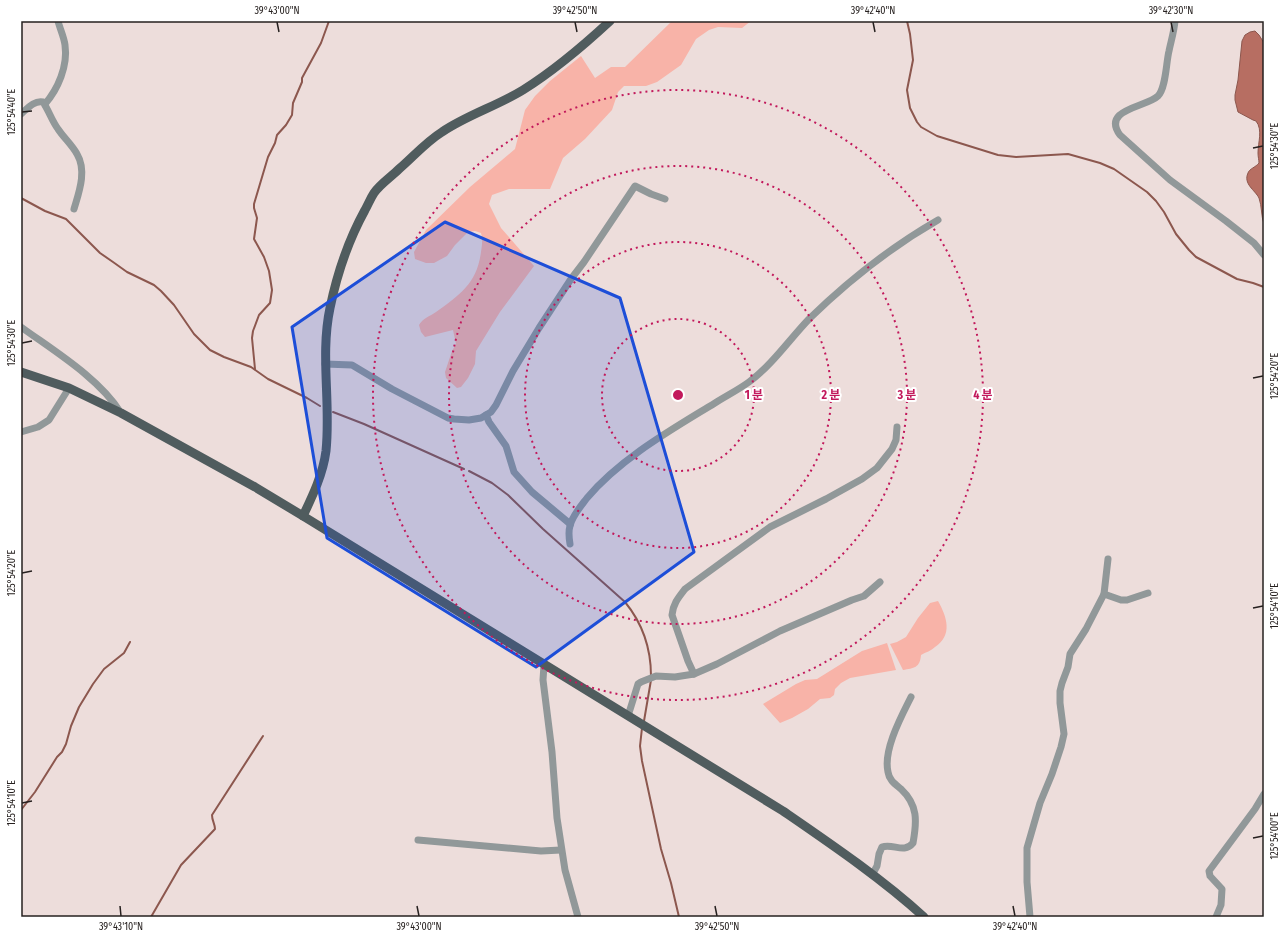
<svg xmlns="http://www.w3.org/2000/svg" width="1285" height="938" font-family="'Fira Sans Condensed','Noto Sans KR',sans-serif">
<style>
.green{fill:#f8b3a8}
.water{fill:#b76e62;stroke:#8c574e}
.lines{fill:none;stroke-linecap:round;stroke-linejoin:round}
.stream{stroke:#8c574e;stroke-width:2}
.minor{stroke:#919899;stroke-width:7}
.major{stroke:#505c5e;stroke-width:9}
.marked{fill:#1d4ed8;fill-opacity:0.2;stroke:#1d4ed8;stroke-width:3;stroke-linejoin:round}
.ticks{fill:none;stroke:#26201f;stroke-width:1.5}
.ring{fill:none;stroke:#c2185b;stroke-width:2;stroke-dasharray:2 4}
.centre{fill:#c2185b;stroke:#fff;stroke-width:2}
.ring-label{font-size:12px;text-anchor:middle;font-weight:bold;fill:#c2185b;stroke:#fff;stroke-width:4;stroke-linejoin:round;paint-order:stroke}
.neatline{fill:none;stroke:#26201f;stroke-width:1.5}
.ticks-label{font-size:10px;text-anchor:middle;fill:#26201f}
</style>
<rect width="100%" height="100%" fill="#eddddb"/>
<g class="green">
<path d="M 672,21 L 751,21 L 742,28 L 718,27 L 709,30 L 696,39 L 681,65 L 657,82 L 646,86 L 624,86 L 618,92 L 612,110 L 585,139 L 563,158 L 550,189 L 509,189 L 492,195 L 489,204 L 501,228 L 534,266 L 500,312 L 476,351 L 475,364 L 468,378 L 461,387 L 457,388 L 446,378 L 445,372 L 452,351 L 456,344 L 453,330 L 425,337 L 421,332 L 419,325 C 422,319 430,316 436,312 C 460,295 477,283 481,252 C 482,245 483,240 481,233 L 475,231 L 468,232 L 455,245 L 447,256 L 434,263 L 426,263 L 415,259 L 414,252 L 426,230 L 470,187 L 515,149 L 525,110 L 535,96 L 550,81 L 581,56 L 595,78 L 611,67 L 625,67 Z"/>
<path d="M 938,601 C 947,617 953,635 935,647 C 931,651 926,652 921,655 C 920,668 914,668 903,670 L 890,644 L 897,642 L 906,637 L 918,618 L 930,603 Z"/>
<path d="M 887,643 L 896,670 L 850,678 L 841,683 L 835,689 L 834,695 L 830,698 L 820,699 L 808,709 L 792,718 L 780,723 L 763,704 L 796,684 L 805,680 L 817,679 L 862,651 Z"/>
</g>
<path class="water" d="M 1255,31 L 1259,35 L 1264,43 L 1264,224 C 1261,216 1262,206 1259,198 C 1255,190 1243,184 1248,173 C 1249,169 1256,167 1259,163 C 1259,160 1258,157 1258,153 C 1258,142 1263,130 1256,121 L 1253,120 L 1238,112 L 1235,100 L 1235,95 L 1238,80 L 1242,41 L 1245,35 L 1250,32 Z"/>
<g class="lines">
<g class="stream">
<path d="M 907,21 L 910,34 L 913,60 L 907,90 L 910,108 L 917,122 L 921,127 L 937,136 L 998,155 L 1016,157 L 1068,154 L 1100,163 L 1114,169 L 1147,192 L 1156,201 L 1164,212 L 1176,234 L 1189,250 L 1196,257 L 1237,279 L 1253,283 L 1264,287"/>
<path d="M 21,198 L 45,211 L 66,219 L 100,253 L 113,262 L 127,272 L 154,285 L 161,291 L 174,305 L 194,334 L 210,350 L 224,357 L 251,367 L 268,379 L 307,398 L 320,406"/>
<path d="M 255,369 L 252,338 L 253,331 L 259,315 L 270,303 L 272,290 L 269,271 L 264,257 L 254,239 L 257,218 L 254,208 L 254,204 L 268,157 L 275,143 L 277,135 L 286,125 L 292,115 L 293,103 L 302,82 L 302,78 L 321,43 L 329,21"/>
<path d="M 333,412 L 364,424 L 464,469"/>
<path d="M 469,471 L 492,483 L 508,495 L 543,529 L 625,602 C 643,624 651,647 651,676"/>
<path d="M 644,721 L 651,680"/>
<path d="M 642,728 L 640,746 L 642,761 L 661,849 L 671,883 L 679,917"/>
<path d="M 21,810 L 35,792 L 57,757 L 62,752 L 66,744 L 71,726 L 79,707 L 93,684 L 104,669 L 124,653 L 130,642"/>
<path d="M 151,917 L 181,865 L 215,829 C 215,824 212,821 212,815 L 263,736"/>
</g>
<g class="minor">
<path d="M 1175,21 C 1174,32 1171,41 1169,51 C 1166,63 1166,88 1158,96 C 1147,107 1101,109 1120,135 L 1170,180 L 1226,221 L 1254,243 L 1264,255"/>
<path d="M 45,104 C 58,89 68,66 65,45 C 64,37 60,29 58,21"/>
<path d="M 21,114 C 27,109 34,100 43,102 C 49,111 52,121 58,129 C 64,138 72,145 77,154 C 87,171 79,192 74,209"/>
<path d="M 21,327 C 54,351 99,378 121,413"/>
<path d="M 325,364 L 352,365 L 392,389 L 448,418 L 454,419 L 469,420 L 481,418 L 491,412 L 496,405 L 513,371 L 539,328 L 571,279 L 584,262 L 635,186 L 651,194 L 665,199"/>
<path d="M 486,415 L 489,422 L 506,446 L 514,472 L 532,492 L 569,523 L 570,525"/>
<path d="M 21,432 L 38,427 L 49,420 L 69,388"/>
<path d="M 570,544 C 569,538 568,532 570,526 C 572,516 581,506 587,498 C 621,458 671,430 715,403 C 726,396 738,390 749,382 C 772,365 789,340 809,319 C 848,281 891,247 938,220"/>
<path d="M 1104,594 L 1121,600 L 1127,600 L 1148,593"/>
<path d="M 544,665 L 543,680 L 552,752 L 557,818 L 565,870 L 578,917"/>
<path d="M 694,674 L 688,661 L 672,615 C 673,604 678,598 685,589 L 770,527 L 826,499 L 862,479 L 877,468 L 892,449 L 896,440 L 897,427"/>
<path d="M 628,716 L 638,684 L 641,682 L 656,676 L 675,677 L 694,674 L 717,664 L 780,631 L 852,600 L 864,596 L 880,582"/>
<path d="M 418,840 L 541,851 L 561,850"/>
<path d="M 872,875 L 877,866 L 879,854 L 882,847 C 893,843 904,854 913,843 C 917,821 918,805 901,789 C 895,784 889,780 888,772 C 883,750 901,717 911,697"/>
<path d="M 1030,917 L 1027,882 L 1027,848 L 1040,803 L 1052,774 L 1061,747 L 1064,734 L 1060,703 L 1060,691 L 1062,683 L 1068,667 L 1070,654 L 1086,629 L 1104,594 L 1108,559"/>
<path d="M 1216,917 L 1221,905 L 1222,889 L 1210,876 L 1209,871 L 1255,809 L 1264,794"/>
</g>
<g class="major">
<path d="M 21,372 L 69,388 L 121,413 L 255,487 L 303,516 L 783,811 C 831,844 881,878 924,917"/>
<path d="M 303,516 C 313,495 323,474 326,451 C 331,403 320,355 330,308 C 337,274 348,241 365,210 C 368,205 370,199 374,193 C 380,184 391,177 399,169 C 413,157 426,142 442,132 C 467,115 497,106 523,90 C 555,70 583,46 610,21"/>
</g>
</g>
<path class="marked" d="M 445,222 L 620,298 L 694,552 L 536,667 L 327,538 L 292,327 Z"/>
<path class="ticks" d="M 277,22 L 279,32M 575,22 L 577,32M 873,22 L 875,32M 1171,22 L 1173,32M 22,112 L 32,111M 1253,148 L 1263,146M 22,343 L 32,341M 1253,378 L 1263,376M 22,573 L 32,571M 1253,608 L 1263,606M 22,803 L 32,801M 1253,838 L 1263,836M 120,906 L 121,916M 417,906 L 419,916M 715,906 L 717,916M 1013,906 L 1015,916"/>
<g class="ring">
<circle cx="678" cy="395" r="76"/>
<circle cx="678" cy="395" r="153"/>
<circle cx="678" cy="395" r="229"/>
<circle cx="678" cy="395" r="305"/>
</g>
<circle cx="678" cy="395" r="6" class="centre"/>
<g class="ring-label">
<text x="754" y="399">1 분</text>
<text x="831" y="399">2 분</text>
<text x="907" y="399">3 분</text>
<text x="983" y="399">4 분</text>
</g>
<rect width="1285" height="938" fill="none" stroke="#ffffff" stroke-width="44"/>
<rect x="22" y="22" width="1241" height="894" class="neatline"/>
<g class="ticks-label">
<text x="277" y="14">39°43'00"N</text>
<text x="575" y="14">39°42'50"N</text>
<text x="873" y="14">39°42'40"N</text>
<text x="1171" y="14">39°42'30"N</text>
<text transform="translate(11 112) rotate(-90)" y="4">125°54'40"E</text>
<text transform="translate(1274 146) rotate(-90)" y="4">125°54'30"E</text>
<text transform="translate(11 343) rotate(-90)" y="4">125°54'30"E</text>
<text transform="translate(1274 376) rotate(-90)" y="4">125°54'20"E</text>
<text transform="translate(11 573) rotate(-90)" y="4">125°54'20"E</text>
<text transform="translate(1274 606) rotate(-90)" y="4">125°54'10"E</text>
<text transform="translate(11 803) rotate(-90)" y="4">125°54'10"E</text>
<text transform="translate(1274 836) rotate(-90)" y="4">125°54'00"E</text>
<text x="121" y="930">39°43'10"N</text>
<text x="419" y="930">39°43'00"N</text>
<text x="717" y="930">39°42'50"N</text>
<text x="1015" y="930">39°42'40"N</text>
</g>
</svg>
